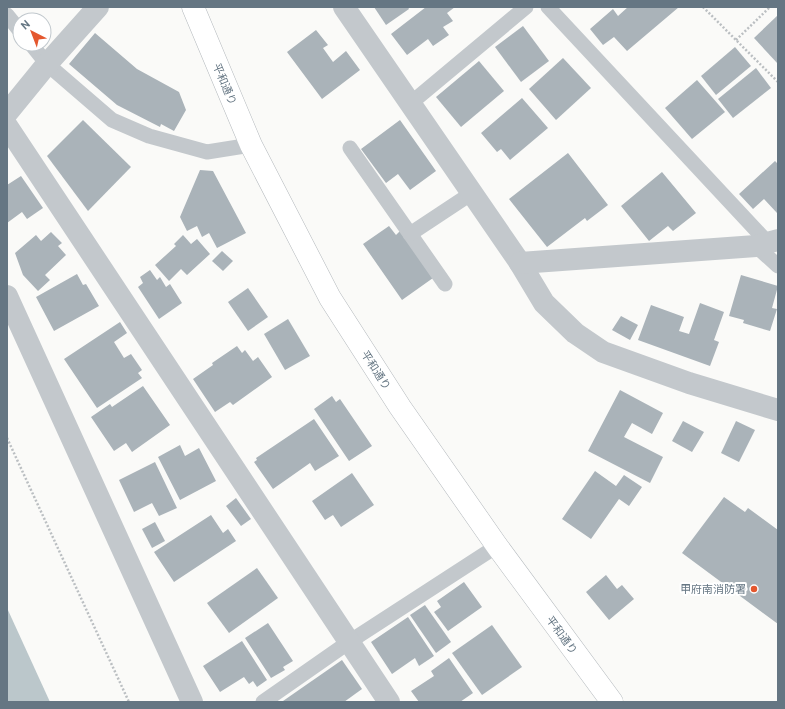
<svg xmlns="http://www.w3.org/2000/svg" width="785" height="709" font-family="Overpass,'Noto Sans JP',sans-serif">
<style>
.water{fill:#bbc7cb}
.building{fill:#aab3b9}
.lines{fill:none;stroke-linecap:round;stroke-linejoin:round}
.trunk-casing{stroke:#b4b9bd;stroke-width:23}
.path{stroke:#bbbfc2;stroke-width:2.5;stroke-dasharray:2 2;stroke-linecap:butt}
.service{stroke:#c3c8cc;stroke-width:15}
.minor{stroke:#c3c8cc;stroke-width:22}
.tertiary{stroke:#c3c8cc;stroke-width:22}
.trunk{stroke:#fff;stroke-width:22}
.poi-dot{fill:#e4572e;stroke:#fff;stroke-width:1.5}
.labels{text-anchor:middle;stroke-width:4;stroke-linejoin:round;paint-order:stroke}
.street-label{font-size:11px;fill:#657683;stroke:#fff}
.poi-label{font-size:11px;fill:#657683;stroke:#fff;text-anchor:end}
</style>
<rect width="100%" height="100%" fill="#fafaf8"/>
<path class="water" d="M 7,608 L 50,702 L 7,702 Z"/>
<g class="building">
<path d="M 374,7 L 408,7 L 409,9 L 386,25 Z"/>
<path d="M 426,7 L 455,7 L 447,13 L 453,21 L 443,27 L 449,35 L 433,46 L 428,39 L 407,55 L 391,34 Z"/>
<path d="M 628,7 L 679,7 L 627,51 L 614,37 L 603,45 L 590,29 L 613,9 L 618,16 Z"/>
<path d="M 778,15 L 778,64 L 754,38 Z"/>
<path d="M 523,26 L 549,61 L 521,82 L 495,47 Z"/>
<path d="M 316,30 L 328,45 L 323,48 L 333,62 L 346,51 L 360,70 L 322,99 L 287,52 Z"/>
<path d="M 95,33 L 137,69 L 179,92 L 186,110 L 174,131 L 161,124 L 160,127 L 117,105 L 69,64 Z"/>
<path d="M 735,47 L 751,66 L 716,95 L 701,76 Z"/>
<path d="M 563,58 L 591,88 L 556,120 L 529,89 Z"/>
<path d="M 479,61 L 504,91 L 461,127 L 436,97 Z"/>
<path d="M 756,68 L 771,88 L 733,118 L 718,99 Z"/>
<path d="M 697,80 L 725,112 L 692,139 L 665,108 Z"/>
<path d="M 522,98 L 548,128 L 510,160 L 501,149 L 497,152 L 481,133 Z"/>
<path d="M 83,120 L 131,167 L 88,211 L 47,156 Z"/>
<path d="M 400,120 L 436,171 L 410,190 L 398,174 L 386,183 L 361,149 Z"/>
<path d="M 568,153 L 608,205 L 587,221 L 585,218 L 547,247 L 509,199 Z"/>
<path d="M 775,161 L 778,164 L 778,211 L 777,213 L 764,199 L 753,209 L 739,194 Z"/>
<path d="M 200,170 L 213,171 L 246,233 L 217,248 L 209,233 L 202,237 L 197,226 L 187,231 L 180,217 Z"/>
<path d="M 662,172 L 696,213 L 673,231 L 668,226 L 649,241 L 621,206 Z"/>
<path d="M 21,176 L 43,208 L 27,219 L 22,212 L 7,223 L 7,185 Z"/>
<path d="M 389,226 L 396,235 L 400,231 L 433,278 L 402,300 L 363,244 Z"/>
<path d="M 51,232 L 62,243 L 58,246 L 66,255 L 45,275 L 50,280 L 38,291 L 23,275 L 15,253 L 36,235 L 41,241 Z"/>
<path d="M 183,235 L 191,244 L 197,239 L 210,254 L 187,275 L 181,269 L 169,281 L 155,265 L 176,246 L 174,244 Z"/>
<path d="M 222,251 L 233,261 L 223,271 L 212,261 Z"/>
<path d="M 150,270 L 157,280 L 160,277 L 166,287 L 170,284 L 182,303 L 159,319 L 138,287 L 143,283 L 140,277 Z"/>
<path d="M 77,274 L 83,285 L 86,284 L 99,306 L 54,331 L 36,297 Z"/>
<path d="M 741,275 L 778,286 L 772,308 L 777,309 L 770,331 L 743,323 L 744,320 L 729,316 Z"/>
<path d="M 248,288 L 268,317 L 248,331 L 228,302 Z"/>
<path d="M 700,303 L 724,312 L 714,340 L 719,342 L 710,366 L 638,340 L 651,305 L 684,317 L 679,331 L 689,334 Z"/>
<path d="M 621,316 L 638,325 L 630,340 L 612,330 Z"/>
<path d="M 288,319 L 310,356 L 285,370 L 264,334 Z"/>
<path d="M 120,322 L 127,333 L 114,342 L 124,358 L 131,354 L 142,370 L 138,373 L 142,378 L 97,408 L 64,359 Z"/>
<path d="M 237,346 L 242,353 L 245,350 L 253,361 L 258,357 L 272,377 L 233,405 L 230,402 L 215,412 L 193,379 L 213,365 L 212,363 Z"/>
<path d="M 143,386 L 170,425 L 132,452 L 126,443 L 114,451 L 91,417 L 110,404 L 112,407 Z"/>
<path d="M 620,390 L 663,413 L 652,434 L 632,423 L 624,437 L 663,457 L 650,483 L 588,451 Z"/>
<path d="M 332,396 L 336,402 L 340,399 L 372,446 L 349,461 L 314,409 Z"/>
<path d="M 314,419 L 339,456 L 315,471 L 310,463 L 273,489 L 254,462 L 257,460 L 256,458 Z"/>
<path d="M 683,421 L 704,432 L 692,452 L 672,441 Z"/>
<path d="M 736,421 L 755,430 L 739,462 L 721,453 Z"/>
<path d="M 180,445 L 185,456 L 199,448 L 216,481 L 180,500 L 158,457 Z"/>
<path d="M 155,462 L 177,508 L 159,516 L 152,503 L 134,512 L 119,480 Z"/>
<path d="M 595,471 L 616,486 L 624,475 L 642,487 L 629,506 L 619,499 L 591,539 L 562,519 Z"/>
<path d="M 352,473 L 374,505 L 341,527 L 333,515 L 325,520 L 312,501 Z"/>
<path d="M 724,497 L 745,512 L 748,508 L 778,530 L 778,624 L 682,553 Z"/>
<path d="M 236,498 L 251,519 L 241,526 L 226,506 Z"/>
<path d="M 211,515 L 223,533 L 228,529 L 236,541 L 174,582 L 154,552 Z"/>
<path d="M 155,522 L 165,541 L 152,548 L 142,529 Z"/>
<path d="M 257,568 L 278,598 L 229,633 L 207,603 Z"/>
<path d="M 606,575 L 617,589 L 622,585 L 634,599 L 609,620 L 586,592 Z"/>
<path d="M 464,582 L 482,607 L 448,631 L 434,612 L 441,607 L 437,601 Z"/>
<path d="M 425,605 L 451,642 L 436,653 L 410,615 Z"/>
<path d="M 408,617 L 434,656 L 419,666 L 415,658 L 392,674 L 371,642 Z"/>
<path d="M 268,623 L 293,661 L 283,667 L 285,670 L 271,678 L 245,638 Z"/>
<path d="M 492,625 L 522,667 L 482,695 L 452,653 Z"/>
<path d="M 242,641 L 267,680 L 257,687 L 253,681 L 249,684 L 244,677 L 220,692 L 203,666 Z"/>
<path d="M 449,658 L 473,693 L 460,702 L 419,702 L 411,691 L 434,676 L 431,671 Z"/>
<path d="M 342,660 L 362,689 L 344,702 L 284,702 L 283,701 Z"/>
</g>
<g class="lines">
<defs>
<path id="trunk" d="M 193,7 L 251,145 L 330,298 L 400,407 L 497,546 L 612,702"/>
</defs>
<use href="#trunk" class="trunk-casing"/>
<g class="path">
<path d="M 703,7 L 778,82"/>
<path d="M 736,40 L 770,7"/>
<path d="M 7,438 L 129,702"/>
</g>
<g class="service">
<path d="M 548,7 L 768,243"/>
<path d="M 7,15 L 20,31"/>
<path d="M 31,44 L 47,64 L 112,120 L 149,136 L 207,152 L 251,145"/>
<path d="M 411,103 L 526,7"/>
<path d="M 350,148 L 445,284"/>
<path d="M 410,234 L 472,193"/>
<path d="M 756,246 L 778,266"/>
<path d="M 263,702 L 349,642 L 497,546"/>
</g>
<g class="minor">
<path d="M 344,7 L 520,263 L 544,303 L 575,333 L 603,352 L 689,383 L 778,410"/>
<path d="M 7,113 L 47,64 L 98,7"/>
<path d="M 7,126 L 389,702"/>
<path d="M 520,263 L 756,246 L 778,240"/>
</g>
<path class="tertiary" d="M 7,296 L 192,702"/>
<use href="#trunk" class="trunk"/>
</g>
<circle class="poi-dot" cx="754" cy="589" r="4"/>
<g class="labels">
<g class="street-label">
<text transform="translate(225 84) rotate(67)" y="4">平和通り</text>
<text transform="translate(376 370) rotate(57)" y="4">平和通り</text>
<text transform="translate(562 635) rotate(54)" y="4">平和通り</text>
</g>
<g class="poi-label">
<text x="746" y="593">甲府南消防署</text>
</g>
</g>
<rect width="785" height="709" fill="none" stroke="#657683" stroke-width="16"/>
<g transform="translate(32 32) rotate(318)"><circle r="19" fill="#ffffff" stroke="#c1c8cd"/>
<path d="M0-3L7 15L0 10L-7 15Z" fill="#e4572e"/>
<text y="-6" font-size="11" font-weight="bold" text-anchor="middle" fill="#657683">N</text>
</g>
</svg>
